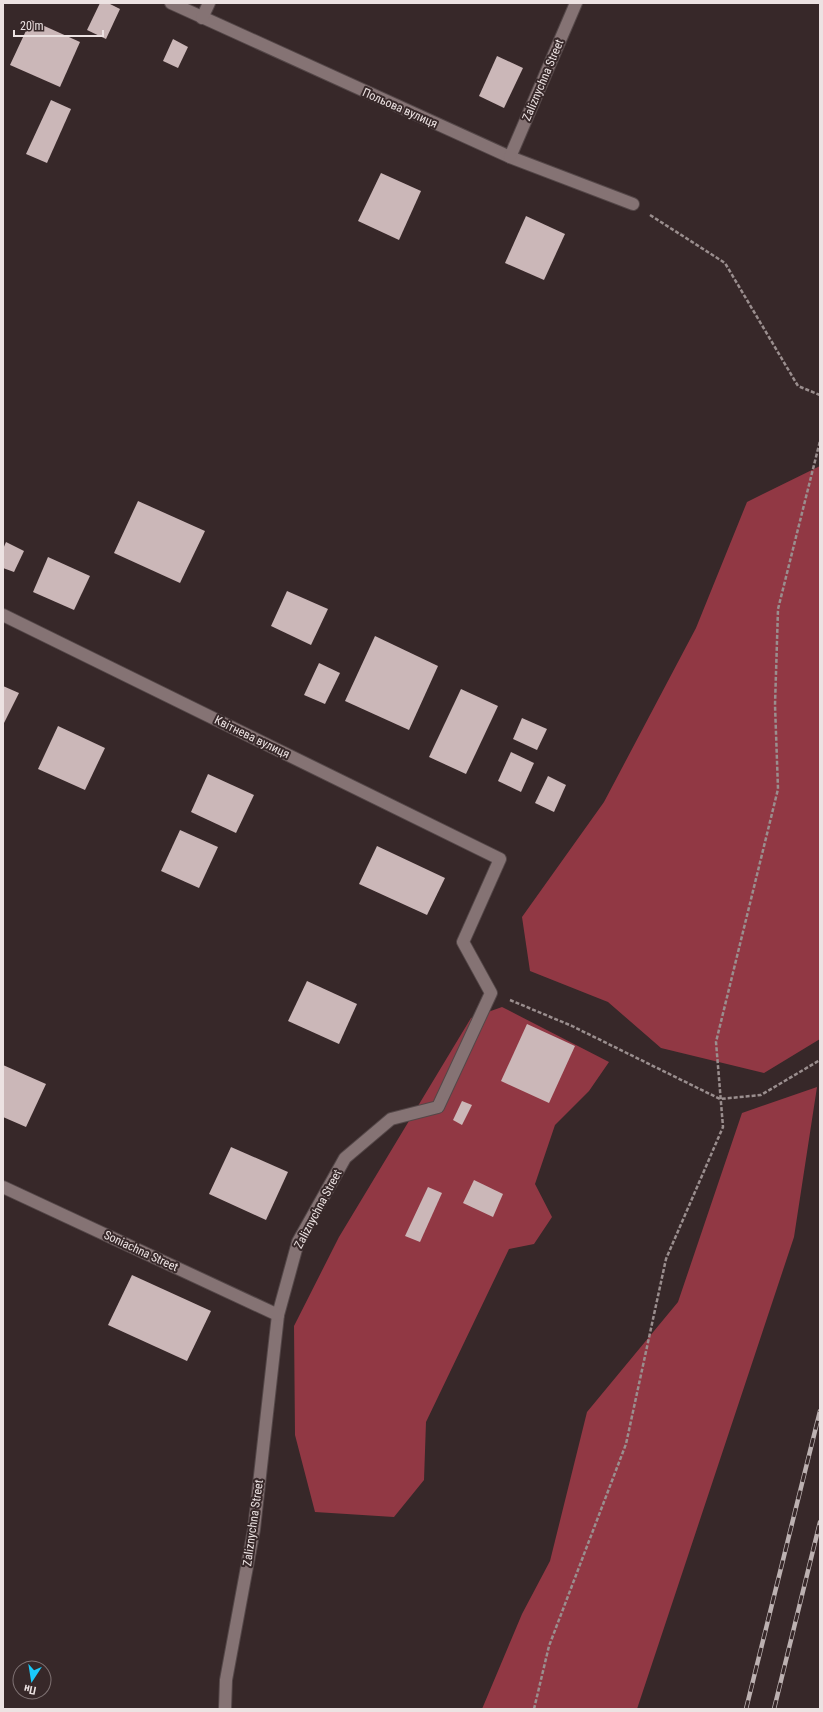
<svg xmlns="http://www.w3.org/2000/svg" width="823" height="1712" font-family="'Roboto Condensed',sans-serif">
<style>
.forest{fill:#913844}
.building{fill:#cbb7b8}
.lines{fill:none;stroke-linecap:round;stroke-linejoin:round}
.minor-casing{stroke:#544748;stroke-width:14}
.path{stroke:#9a8e8e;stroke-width:2.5;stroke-dasharray:4 2;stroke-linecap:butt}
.minor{stroke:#857374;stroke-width:12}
.rail-casing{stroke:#bcb1b1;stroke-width:4.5}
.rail{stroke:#372829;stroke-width:3;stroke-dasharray:9;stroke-linecap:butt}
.labels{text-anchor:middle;stroke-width:4;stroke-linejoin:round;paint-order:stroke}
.street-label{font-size:12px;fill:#ece2e2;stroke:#372829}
</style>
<rect width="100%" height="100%" fill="#372829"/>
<g class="forest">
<path d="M 820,466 L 820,1039 L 764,1073 L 661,1048 L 608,1002 L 530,971 L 522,917 L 604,802 L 696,628 L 747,502 Z"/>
<path d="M 502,1007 L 609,1062 L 589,1091 L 555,1125 L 535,1184 L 552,1217 L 534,1244 L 509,1249 L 426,1422 L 424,1480 L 394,1517 L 315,1512 L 295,1435 L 294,1326 L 339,1237 L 471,1018 Z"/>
<path d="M 817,1087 L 794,1237 L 637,1709 L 482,1709 L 522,1614 L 550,1561 L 587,1412 L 678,1302 L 742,1113 Z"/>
</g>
<g class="building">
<path d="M 100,3 L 108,3 L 120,9 L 106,39 L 87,30 Z"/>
<path d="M 31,20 L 80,42 L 60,87 L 10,65 Z"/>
<path d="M 173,39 L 188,47 L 178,68 L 163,61 Z"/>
<path d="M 497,56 L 523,68 L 504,108 L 479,96 Z"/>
<path d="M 51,100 L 71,109 L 47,163 L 26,154 Z"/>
<path d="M 381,173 L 421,191 L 399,240 L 358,221 Z"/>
<path d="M 526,216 L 565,234 L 544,280 L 505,263 Z"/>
<path d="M 138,501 L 205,531 L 180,583 L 114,553 Z"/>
<path d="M 6,542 L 24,551 L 14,572 L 3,568 L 3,549 Z"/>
<path d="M 48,557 L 90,576 L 74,610 L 33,592 Z"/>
<path d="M 287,591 L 328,609 L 311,645 L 271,626 Z"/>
<path d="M 375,636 L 438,666 L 409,730 L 345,701 Z"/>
<path d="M 319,663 L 340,673 L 325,704 L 304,695 Z"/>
<path d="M 3,686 L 19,693 L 3,725 Z"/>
<path d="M 461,689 L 498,706 L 466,774 L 429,757 Z"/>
<path d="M 522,718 L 547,729 L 537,750 L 513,739 Z"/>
<path d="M 58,726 L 105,748 L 85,790 L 38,769 Z"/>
<path d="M 511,752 L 534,763 L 521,792 L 498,781 Z"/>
<path d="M 208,774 L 254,795 L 236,833 L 191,812 Z"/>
<path d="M 548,776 L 566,785 L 554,812 L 535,803 Z"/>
<path d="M 180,830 L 218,847 L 199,888 L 161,871 Z"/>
<path d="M 377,846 L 445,878 L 427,915 L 359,884 Z"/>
<path d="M 307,981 L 357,1004 L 339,1044 L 288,1021 Z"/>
<path d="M 527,1024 L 575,1046 L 549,1103 L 501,1081 Z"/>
<path d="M 3,1065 L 46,1084 L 26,1127 L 3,1117 Z"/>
<path d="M 462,1101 L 472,1105 L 462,1125 L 453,1120 Z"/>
<path d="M 231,1147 L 288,1172 L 266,1220 L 209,1194 Z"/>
<path d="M 474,1180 L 503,1194 L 493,1217 L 463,1203 Z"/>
<path d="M 428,1187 L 442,1193 L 420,1242 L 405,1236 Z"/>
<path d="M 132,1275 L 211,1311 L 187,1361 L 108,1325 Z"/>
</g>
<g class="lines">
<defs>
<g id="minor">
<path d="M 171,3 L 510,157 L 633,204"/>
<path d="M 202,18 L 209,3"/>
<path d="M 510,157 L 576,3"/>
<path d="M 3,615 L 500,859 L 463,942 L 491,993 L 438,1107 L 391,1119 L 345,1158 L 298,1242 L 278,1315 L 254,1529 L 226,1680 L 225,1709"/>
<path d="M 3,1187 L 278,1315"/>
</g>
</defs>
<use href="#minor" class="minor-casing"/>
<g class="path">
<path d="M 650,215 L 725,263 L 798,386 L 820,395"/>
<path d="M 510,1000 L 572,1026 L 720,1099 L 761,1095 L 820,1060"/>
<path d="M 534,1709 L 549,1646 L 626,1444 L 666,1259 L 723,1127 L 716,1042 L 778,789 L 775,705 L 778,609 L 820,441"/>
</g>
<use href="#minor" class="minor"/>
<defs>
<g id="rail">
<path d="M 746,1709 L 820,1411"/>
<path d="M 774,1709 L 820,1522"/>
</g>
</defs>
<use href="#rail" class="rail-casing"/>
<use href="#rail" class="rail"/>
</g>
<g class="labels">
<g class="street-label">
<text transform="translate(543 80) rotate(-67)" y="4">Zaliznychna Street</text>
<text transform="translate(400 108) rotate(24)" y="4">Польова вулиця</text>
<text transform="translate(252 737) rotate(26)" y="4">Квітнева вулиця</text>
<text transform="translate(318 1209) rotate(-62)" y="4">Zaliznychna Street</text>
<text transform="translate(141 1251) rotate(25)" y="4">Soniachna Street</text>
<text transform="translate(253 1523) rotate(-82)" y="4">Zaliznychna Street</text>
</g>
</g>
<rect width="823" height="1712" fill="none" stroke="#ece2e2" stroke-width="8"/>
<g transform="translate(32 1680) rotate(192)"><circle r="19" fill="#372829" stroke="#7f7273"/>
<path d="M0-3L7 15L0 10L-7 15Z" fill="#1acafc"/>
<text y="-6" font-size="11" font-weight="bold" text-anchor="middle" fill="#ece2e2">Пн</text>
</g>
<path d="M14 30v6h89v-6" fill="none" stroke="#ece2e2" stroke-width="2"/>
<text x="20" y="30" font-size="12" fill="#ece2e2" stroke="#372829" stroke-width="3" paint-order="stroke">20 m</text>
</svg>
